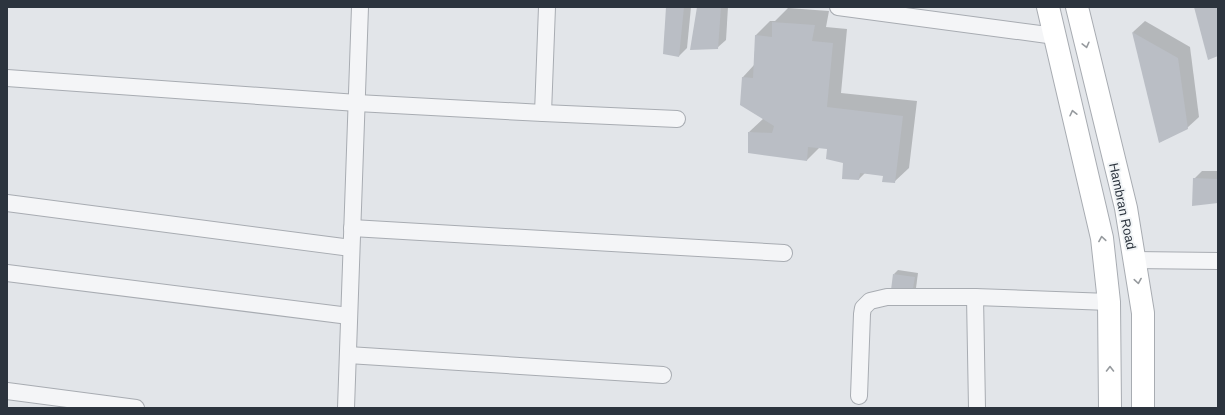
<svg xmlns="http://www.w3.org/2000/svg" width="1225" height="415" font-family="Arial,sans-serif">
<style>
.shadow{fill:#0003}
.building{fill:#babec5}
.lines{fill:none;stroke-linecap:round;stroke-linejoin:round}
.street-casing{stroke:#a8acb2;stroke-width:18}
.secondary-casing{stroke:#a8acb2;stroke-width:24}
.street{stroke:#f4f5f7;stroke-width:16}
.secondary{stroke:#fff;stroke-width:22}
.oneway{stroke:#969a9e}
.labels{text-anchor:middle;stroke-width:4;stroke-linejoin:round;paint-order:stroke}
.street-label{font-size:13px;fill:#2c343e;stroke:#f1f4f6}
</style>
<rect width="100%" height="100%" fill="#e2e5e9"/>
<g class="shadow">
<path d="M 667,7 L 691,7 L 687,48 L 679,56 Z"/>
<path d="M 698,7 L 728,7 L 726,40 L 717,48 Z"/>
<path d="M 788,8 L 829,11 L 826,27 L 847,29 L 841,93 L 917,101 L 909,168 L 894,182 L 885,175 L 865,173 L 859,179 L 844,162 L 829,148 L 820,147 L 807,160 L 749,132 L 764,118 L 741,104 L 743,77 L 754,65 L 756,35 L 770,21 L 775,21 Z"/>
<path d="M 1145,21 L 1190,47 L 1199,117 L 1187,128 L 1160,142 L 1133,32 Z"/>
<path d="M 1202,171 L 1218,171 L 1218,202 L 1194,179 Z"/>
<path d="M 898,270 L 918,273 L 916,288 L 912,292 L 894,274 Z"/>
</g>
<g class="building">
<path d="M 666,7 L 684,7 L 679,57 L 663,54 Z"/>
<path d="M 697,7 L 721,7 L 718,49 L 690,50 Z"/>
<path d="M 1194,7 L 1218,7 L 1218,56 L 1208,60 Z"/>
<path d="M 772,22 L 815,25 L 812,41 L 833,43 L 827,107 L 903,116 L 895,183 L 882,182 L 883,176 L 860,173 L 859,180 L 842,179 L 843,163 L 826,159 L 827,149 L 808,147 L 807,161 L 748,153 L 748,132 L 772,133 L 774,126 L 740,105 L 742,77 L 753,78 L 755,35 L 772,37 Z"/>
<path d="M 1132,32 L 1178,58 L 1188,129 L 1159,143 Z"/>
<path d="M 1193,178 L 1218,179 L 1218,203 L 1192,206 Z"/>
<path d="M 893,274 L 915,277 L 912,294 L 891,290 Z"/>
</g>
<g class="lines">
<defs>
<g id="street">
<path d="M 838,7 L 1055,36"/>
<path d="M 7,78 L 357,103 L 543,113 L 677,119"/>
<path d="M 543,113 L 547,7"/>
<path d="M 7,203 L 351,248"/>
<path d="M 352,228 L 784,253"/>
<path d="M 1134,260 L 1218,261"/>
<path d="M 7,273 L 349,316"/>
<path d="M 975,297 L 977,408"/>
<path d="M 348,355 L 663,375"/>
<path d="M 7,391 L 136,408"/>
<path d="M 859,396 L 862,314 L 863,308 L 870,301 L 887,297 L 975,297 L 1109,302"/>
<path d="M 346,408 L 360,7"/>
</g>
<g id="secondary">
<path d="M 1048,7 L 1102,238 L 1109,302 L 1110,408"/>
<path d="M 1077,7 L 1126,208 L 1143,313 L 1143,408"/>
</g>
</defs>
<use href="#street" class="street-casing"/>
<use href="#secondary" class="secondary-casing"/>
<use href="#street" class="street"/>
<use href="#secondary" class="secondary"/>
</g>
<defs><path id="oneway-chevron" d="M-2-3.5L2.5 0L-2 3.5" fill="none" stroke-width="1.6" stroke-linecap="round" stroke-linejoin="round"/></defs>
<g class="oneway">
<use href="#oneway-chevron" transform="translate(1086 45) rotate(76)"/>
<use href="#oneway-chevron" transform="translate(1073 113) rotate(-103)"/>
<use href="#oneway-chevron" transform="translate(1102 239) rotate(-99)"/>
<use href="#oneway-chevron" transform="translate(1138 281) rotate(81)"/>
<use href="#oneway-chevron" transform="translate(1110 369) rotate(-90)"/>
</g>
<g class="labels">
<g class="street-label">
<text transform="translate(1123 206) rotate(78)" y="5">Hambran Road</text>
</g>
</g>
<rect width="1225" height="415" fill="none" stroke="#2c343e" stroke-width="16"/>
</svg>
